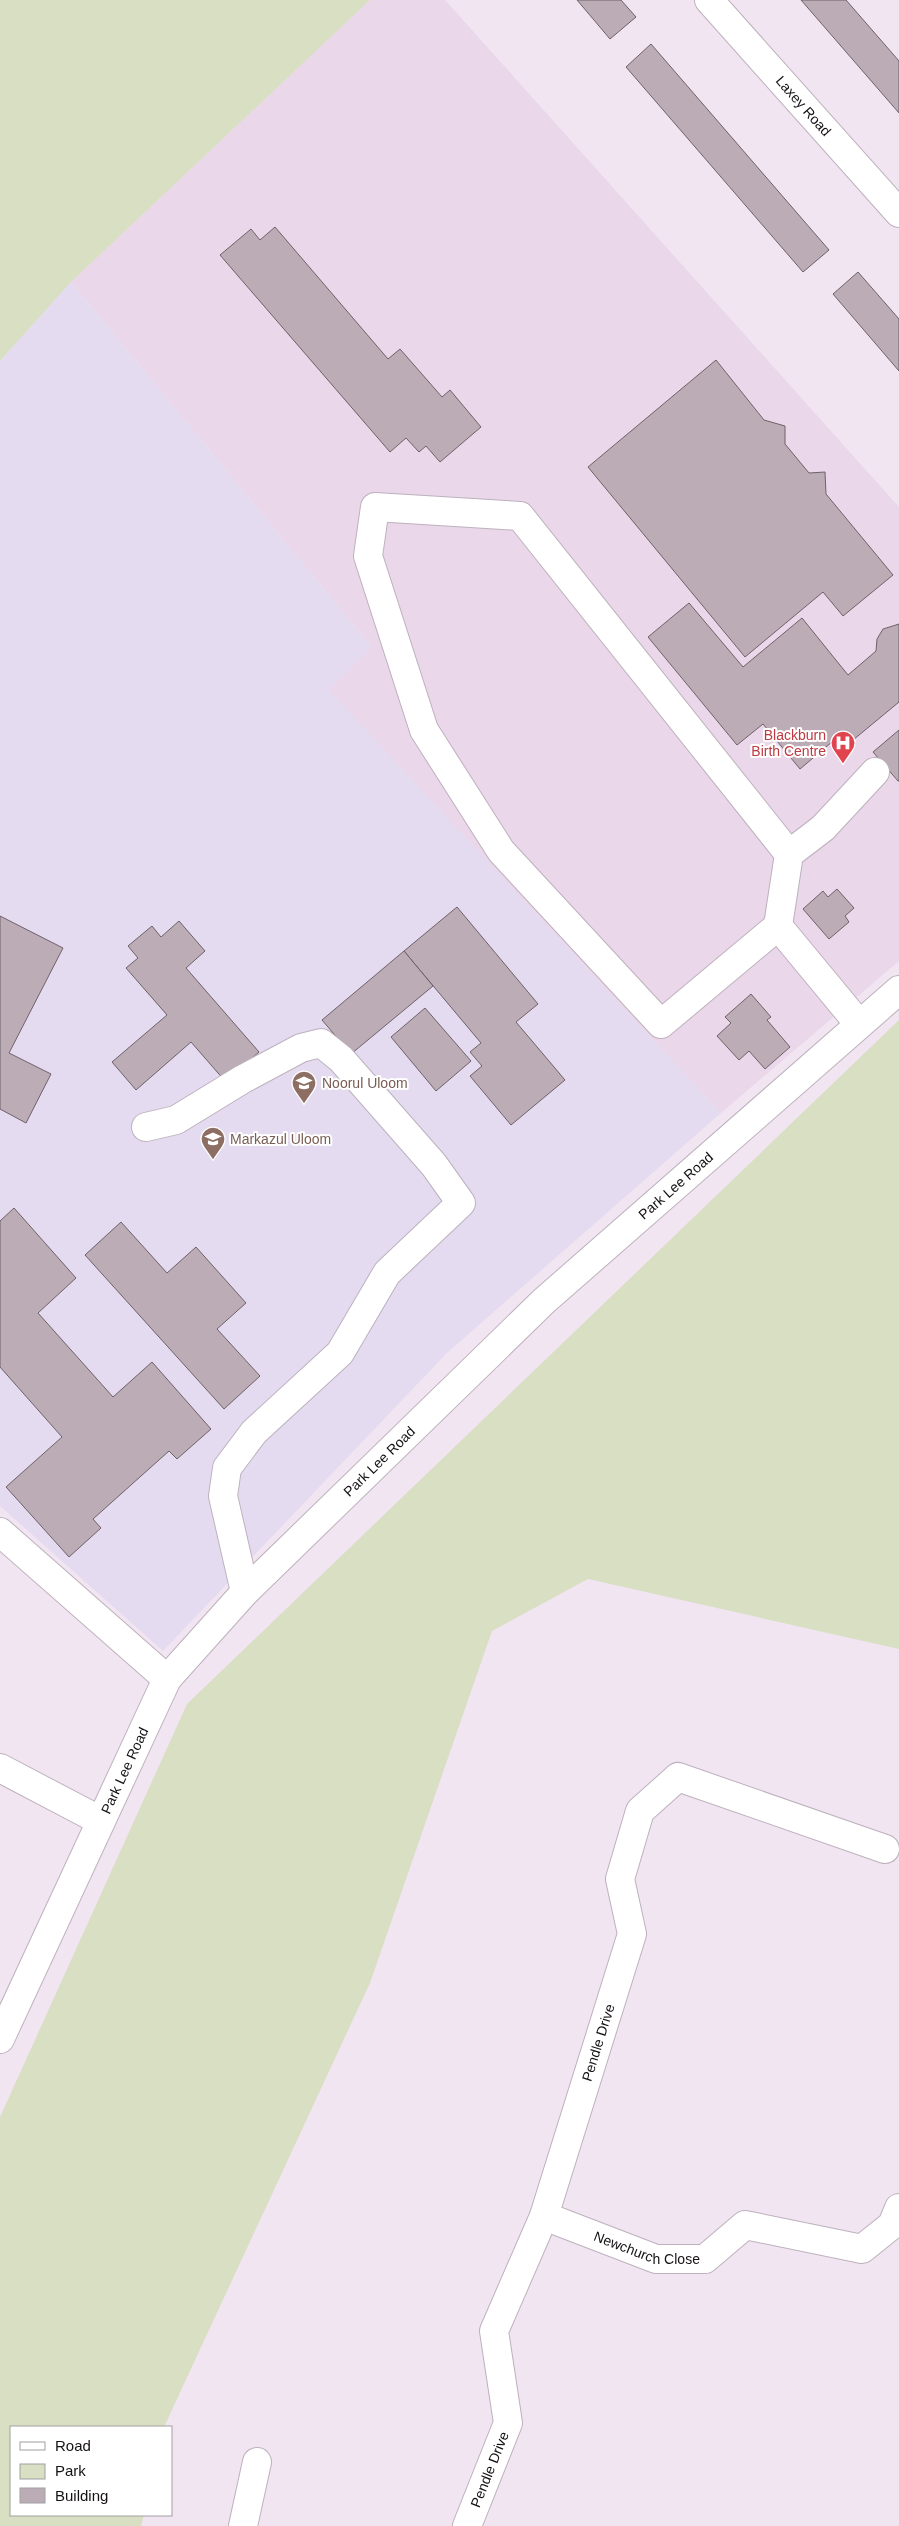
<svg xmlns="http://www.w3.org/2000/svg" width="899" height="2526" font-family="Arial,sans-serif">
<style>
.built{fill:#ead7e9}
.education{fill:#e5dbf0}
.green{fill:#d8dfc3}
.building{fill:#bbacb5;stroke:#6f616a}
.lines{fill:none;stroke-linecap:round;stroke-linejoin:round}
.minor-casing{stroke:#bdb1bd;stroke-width:30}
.minor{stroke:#fff;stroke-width:28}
.labels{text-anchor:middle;stroke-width:4;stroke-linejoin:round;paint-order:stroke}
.street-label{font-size:14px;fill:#151115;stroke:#fff}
.health-label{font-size:14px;fill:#be3a42;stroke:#fff;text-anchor:end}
.education-label{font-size:14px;fill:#785e54;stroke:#fff;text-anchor:start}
</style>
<rect width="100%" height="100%" fill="#f2e5f2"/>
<path class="built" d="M 370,0 L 445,0 L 899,507 L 899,961 L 721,1113 L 328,690 L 372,647 L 71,282 Z"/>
<path class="education" d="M 71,282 L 372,647 L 329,690 L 721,1113 L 448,1352 L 163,1651 L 0,1506 L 0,361 Z"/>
<g class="green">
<path d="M 0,0 L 370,0 L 71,282 L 0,361 Z"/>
<path d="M 899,1020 L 899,1649 L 588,1579 L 492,1631 L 370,1983 L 164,2427 L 11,2427 L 11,2515 L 144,2515 L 141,2526 L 0,2526 L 0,2117 L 187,1704 Z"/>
</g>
<g class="building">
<path d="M 577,0 L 621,0 L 636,17 L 610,39 Z"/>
<path d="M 801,0 L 846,0 L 899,61 L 899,113 Z"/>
<path d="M 651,44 L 829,250 L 803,272 L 626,67 Z"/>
<path d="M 275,227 L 388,359 L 400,349 L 442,397 L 450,390 L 481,427 L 440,462 L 426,446 L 419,452 L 406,438 L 390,452 L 220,255 L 251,229 L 260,240 Z"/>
<path d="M 858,272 L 899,319 L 899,371 L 833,294 Z"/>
<path d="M 716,360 L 764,420 L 785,426 L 785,444 L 809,473 L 825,472 L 826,494 L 893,575 L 843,616 L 823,592 L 745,657 L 588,467 Z"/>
<path d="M 689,603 L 743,667 L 802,618 L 848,675 L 876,651 L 877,639 L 883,629 L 899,624 L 899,702 L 847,745 L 839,736 L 800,769 L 763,724 L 737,745 L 648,637 Z"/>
<path d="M 899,730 L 899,781 L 898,781 L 873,752 Z"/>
<path d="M 837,889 L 854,908 L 845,916 L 849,922 L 829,939 L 803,909 L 823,891 L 828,897 Z"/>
<path d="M 457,907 L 538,1004 L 516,1022 L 565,1080 L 511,1125 L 470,1076 L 482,1066 L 470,1052 L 481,1043 L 404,951 Z"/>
<path d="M 0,916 L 63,948 L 9,1053 L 51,1074 L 26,1123 L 0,1109 Z"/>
<path d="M 179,921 L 205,951 L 186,968 L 259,1052 L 225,1081 L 191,1042 L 136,1090 L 112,1062 L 167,1015 L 126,968 L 138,958 L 128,946 L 152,926 L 161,937 Z"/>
<path d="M 404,951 L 433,986 L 351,1054 L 322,1020 Z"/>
<path d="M 751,994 L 771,1017 L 767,1020 L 790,1047 L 765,1069 L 749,1051 L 739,1060 L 717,1036 L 731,1023 L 725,1017 Z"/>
<path d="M 425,1008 L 471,1061 L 436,1091 L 391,1037 Z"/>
<path d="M 14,1208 L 76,1278 L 38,1313 L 113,1397 L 152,1362 L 211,1429 L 177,1459 L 169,1451 L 93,1519 L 101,1528 L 69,1557 L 6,1487 L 62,1437 L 0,1367 L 0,1221 Z"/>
<path d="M 121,1222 L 167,1273 L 196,1247 L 246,1303 L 217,1329 L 260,1376 L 224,1409 L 85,1255 Z"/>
</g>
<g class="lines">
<defs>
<g id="minor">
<path id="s1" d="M 709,0 L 899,213"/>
<path d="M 789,854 L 823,828 L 875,772"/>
<path d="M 778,926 L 789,854 L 520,516 L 375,507 L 368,556 L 424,730 L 501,851 L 661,1024 L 778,926 L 859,1024"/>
<path d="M 146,1127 L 176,1120 L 243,1079 L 301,1048 L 321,1043 L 341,1059 L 434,1165 L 461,1203 L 387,1273 L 340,1353 L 254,1432 L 227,1468 L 223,1496 L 245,1592"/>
<path d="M 0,1532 L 167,1679"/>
<path d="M 0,1768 L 101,1821"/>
<path id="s2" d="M 0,2039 L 167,1679 L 245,1592 L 544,1301 L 899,990"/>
<path id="s3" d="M 544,2216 L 656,2259 L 705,2259 L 745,2225 L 862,2249 L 892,2225 L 899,2208"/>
<path d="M 243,2526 L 257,2462"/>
<path id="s4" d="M 467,2526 L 508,2423 L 494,2331 L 544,2216 L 632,1934 L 620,1879 L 640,1811 L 678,1777 L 885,1849"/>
</g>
</defs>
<use href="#minor" class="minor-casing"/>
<use href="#minor" class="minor"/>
</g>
<defs>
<symbol id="hospital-pin" viewBox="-11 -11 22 30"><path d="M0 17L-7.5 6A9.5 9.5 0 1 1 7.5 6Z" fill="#e0444e" stroke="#fff"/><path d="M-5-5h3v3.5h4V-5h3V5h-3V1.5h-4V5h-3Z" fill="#fff"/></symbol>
<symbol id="school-pin" viewBox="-11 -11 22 30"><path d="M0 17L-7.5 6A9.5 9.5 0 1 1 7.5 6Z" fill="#8d6e63" stroke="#fff"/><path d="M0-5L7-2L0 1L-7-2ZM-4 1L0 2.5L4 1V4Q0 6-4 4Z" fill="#fff"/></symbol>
</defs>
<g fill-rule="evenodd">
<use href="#hospital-pin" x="829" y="729" width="28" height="38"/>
<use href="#school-pin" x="290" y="1069" width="28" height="38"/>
<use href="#school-pin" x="199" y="1125" width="28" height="38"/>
</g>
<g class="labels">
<g class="street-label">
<text dy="5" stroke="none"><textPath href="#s1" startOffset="142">Laxey Road</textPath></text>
<text dy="5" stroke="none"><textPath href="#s2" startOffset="1106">Park Lee Road</textPath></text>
<text dy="5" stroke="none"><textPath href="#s2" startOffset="701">Park Lee Road</textPath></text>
<text dy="5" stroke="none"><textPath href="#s2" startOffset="296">Park Lee Road</textPath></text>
<text dy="5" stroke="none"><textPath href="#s4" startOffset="511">Pendle Drive</textPath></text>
<text dy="5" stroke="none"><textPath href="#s3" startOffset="109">Newchurch Close</textPath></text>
<text dy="5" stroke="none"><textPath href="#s4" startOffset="61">Pendle Drive</textPath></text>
</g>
<g class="health-label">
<text x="826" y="740">Blackburn<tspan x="826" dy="16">Birth Centre</tspan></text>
</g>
<g class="education-label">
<text x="322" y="1088">Noorul Uloom</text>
<text x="230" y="1144">Markazul Uloom</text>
</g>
</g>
<rect x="10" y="2426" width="162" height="90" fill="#ffffff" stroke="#a1a0a1"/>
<rect x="20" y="2442" width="25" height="8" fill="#ffffff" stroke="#a1a0a1"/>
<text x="55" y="2451" font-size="15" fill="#151115">Road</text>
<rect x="20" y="2464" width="25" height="15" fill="#d8dfc3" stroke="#a1a0a1"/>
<text x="55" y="2476" font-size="15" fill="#151115">Park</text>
<rect x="20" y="2488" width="25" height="15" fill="#bbacb5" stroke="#a1a0a1"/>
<text x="55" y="2501" font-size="15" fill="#151115">Building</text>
</svg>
